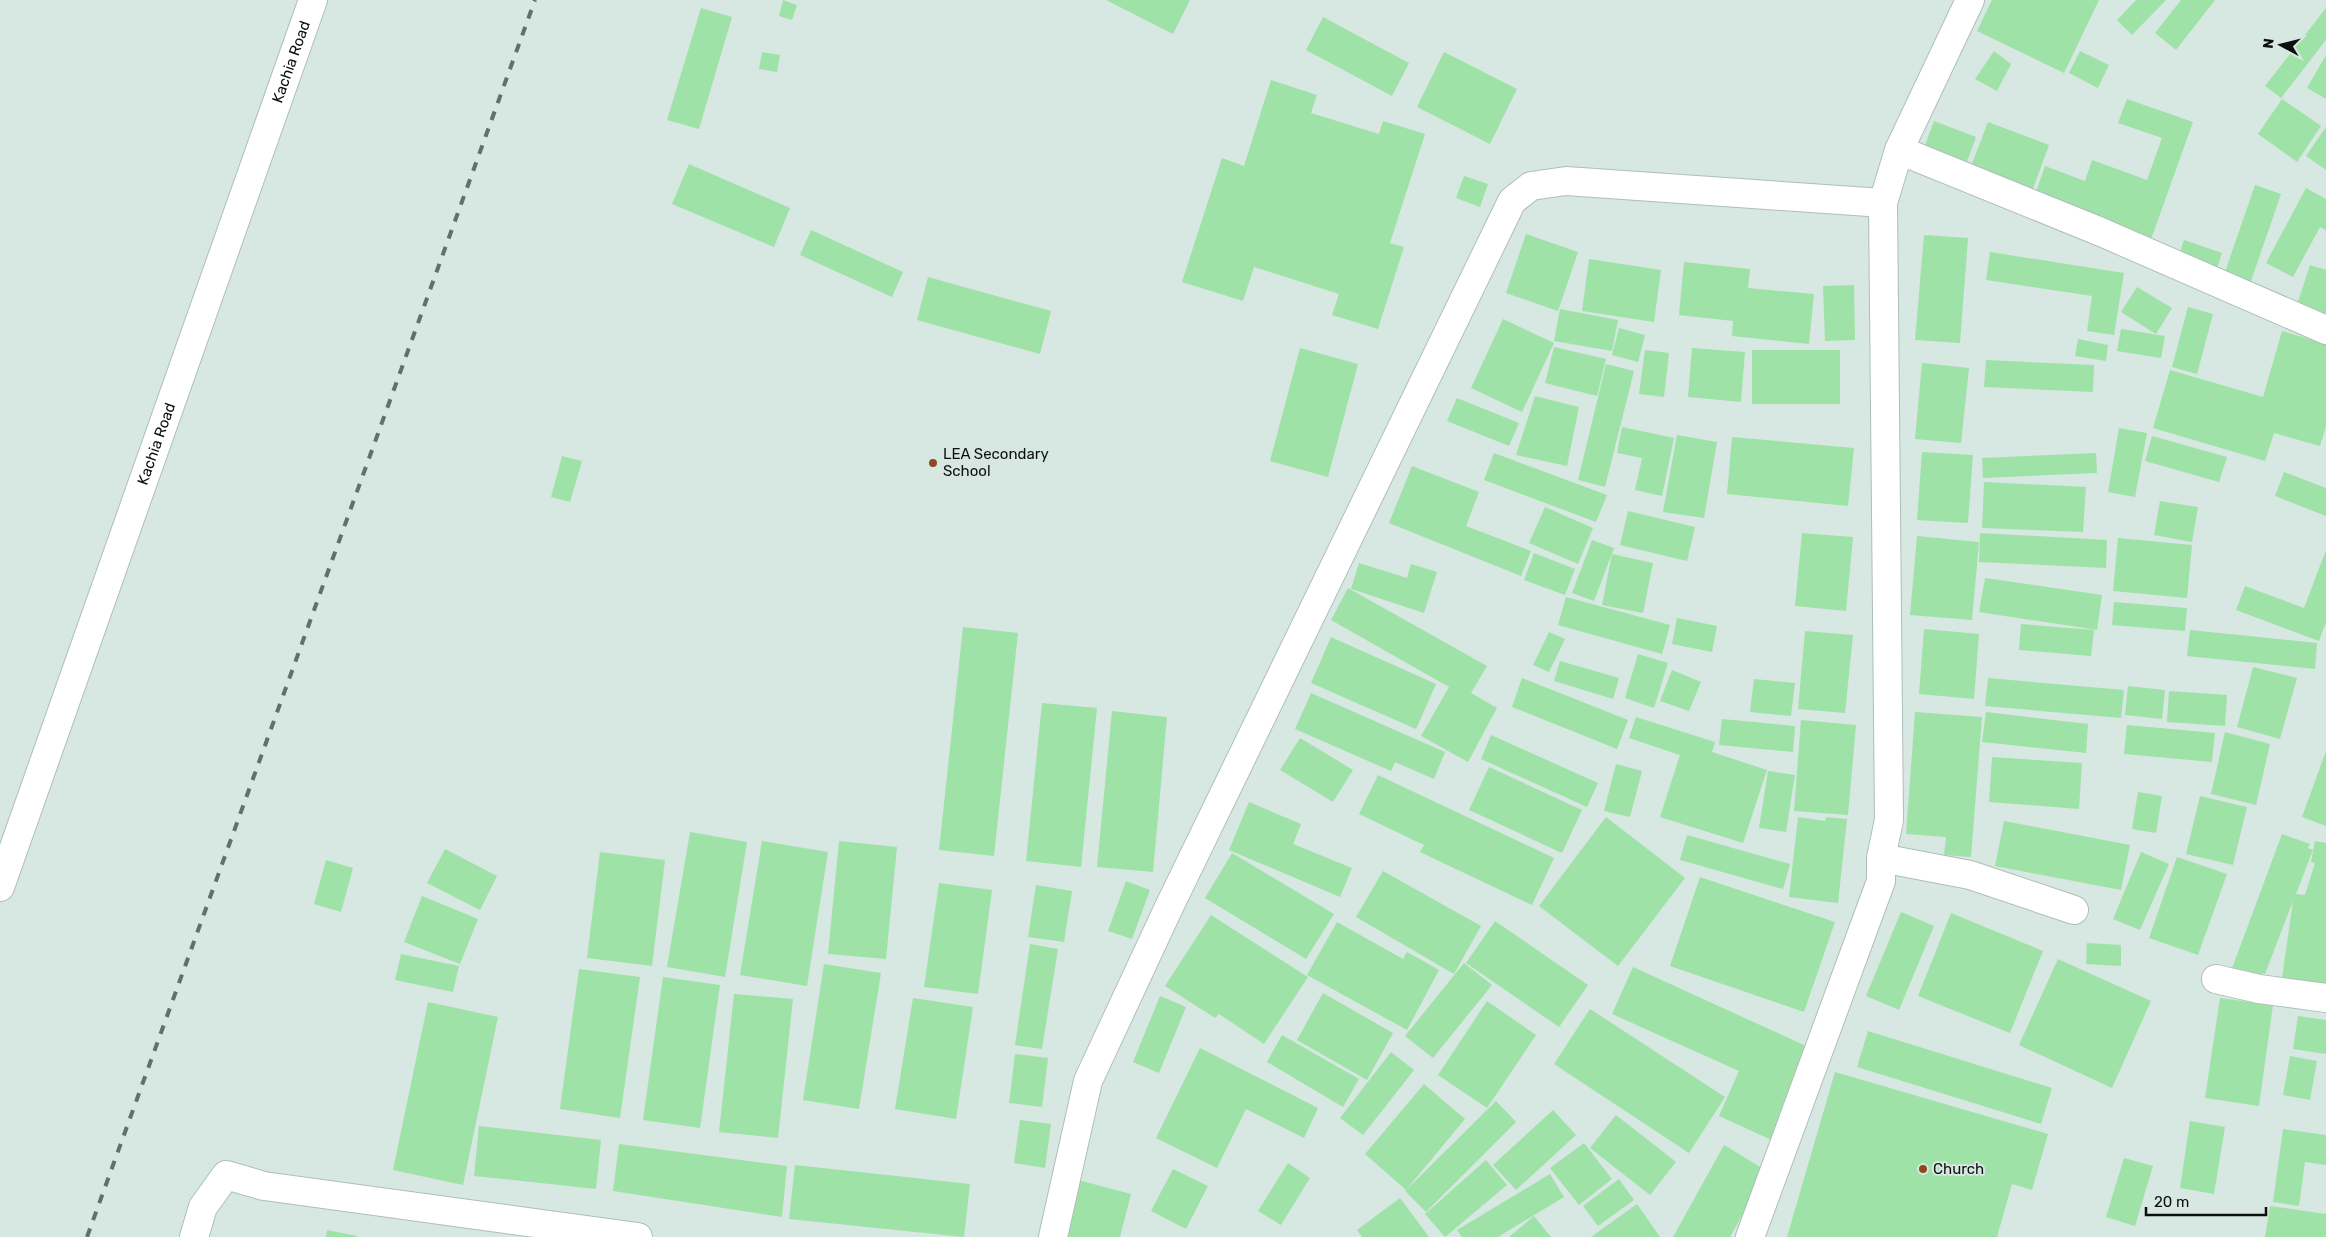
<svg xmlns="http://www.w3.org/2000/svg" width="2326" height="1237" font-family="Rubik,sans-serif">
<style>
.building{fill:#9fe2a8}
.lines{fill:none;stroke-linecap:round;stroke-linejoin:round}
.minor-casing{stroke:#afbeb9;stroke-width:30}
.primary-casing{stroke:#afbeb9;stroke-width:30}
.minor{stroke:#fff;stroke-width:28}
.primary{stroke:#fff;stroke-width:28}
.rail{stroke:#646e6a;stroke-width:4;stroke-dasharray:9 9;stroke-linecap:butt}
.poi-dot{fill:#8e491e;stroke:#d7e7e1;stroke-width:2}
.labels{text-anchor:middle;stroke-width:4;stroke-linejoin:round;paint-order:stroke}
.street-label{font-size:15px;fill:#0b100e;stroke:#d7e7e1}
.poi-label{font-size:15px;fill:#0b100e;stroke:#d7e7e1;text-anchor:start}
</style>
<rect width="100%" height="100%" fill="#d7e7e1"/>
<g class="building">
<path d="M 783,0 L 797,5 L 792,20 L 779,16 Z"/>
<path d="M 1106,0 L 1190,0 L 1173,34 Z"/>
<path d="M 1992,0 L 2099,0 L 2064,73 L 1977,31 Z"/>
<path d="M 2136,0 L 2166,0 L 2132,35 L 2117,20 Z"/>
<path d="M 2181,0 L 2215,0 L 2176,50 L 2155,33 Z"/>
<path d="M 701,8 L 732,17 L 699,129 L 667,120 Z"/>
<path d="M 2326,8 L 2326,40 L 2281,98 L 2265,86 Z"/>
<path d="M 1323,17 L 1409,63 L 1392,96 L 1306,50 Z"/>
<path d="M 1994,51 L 2011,64 L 1997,91 L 1975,79 Z"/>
<path d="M 2080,51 L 2109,65 L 2098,88 L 2069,73 Z"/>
<path d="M 762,52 L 780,55 L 777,72 L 759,69 Z"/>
<path d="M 1444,52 L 1517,89 L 1490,144 L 1417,107 Z"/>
<path d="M 2326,55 L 2326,99 L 2307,88 Z"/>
<path d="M 1271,80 L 1317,95 L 1311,113 L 1379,134 L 1383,121 L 1425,134 L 1390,243 L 1404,247 L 1378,329 L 1332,315 L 1339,294 L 1254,267 L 1243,301 L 1182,282 L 1222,158 L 1244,166 Z"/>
<path d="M 2127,99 L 2193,122 L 2150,242 L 2033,200 L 2045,166 L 2085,181 L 2092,160 L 2147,180 L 2162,138 L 2118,123 Z"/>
<path d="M 2282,99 L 2321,126 L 2297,162 L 2258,134 Z"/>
<path d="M 1934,121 L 1976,137 L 1964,170 L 1922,153 Z"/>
<path d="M 1988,122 L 2049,145 L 2030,197 L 1968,174 Z"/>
<path d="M 2326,127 L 2326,170 L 2306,156 Z"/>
<path d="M 689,164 L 790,208 L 774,247 L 672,204 Z"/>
<path d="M 1464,176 L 1488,184 L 1480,207 L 1456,198 Z"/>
<path d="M 2255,185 L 2281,194 L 2250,284 L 2224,275 Z"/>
<path d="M 2306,188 L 2326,199 L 2326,230 L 2320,227 L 2293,277 L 2266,263 Z"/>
<path d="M 811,230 L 903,272 L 892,297 L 800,255 Z"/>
<path d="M 1526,234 L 1578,252 L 1558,311 L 1506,293 Z"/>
<path d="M 1924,235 L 1968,238 L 1960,343 L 1915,340 Z"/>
<path d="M 2184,240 L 2222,253 L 2215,274 L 2177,261 Z"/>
<path d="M 1990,252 L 2124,273 L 2114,335 L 2087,331 L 2092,296 L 1986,280 Z"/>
<path d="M 1589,259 L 1661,270 L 1654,322 L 1582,311 Z"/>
<path d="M 1684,262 L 1750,269 L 1748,288 L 1814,294 L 1809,344 L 1732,336 L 1733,321 L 1679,315 Z"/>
<path d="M 2310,265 L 2326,270 L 2326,321 L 2295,311 Z"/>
<path d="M 928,277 L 1051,311 L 1040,354 L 917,320 Z"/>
<path d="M 1854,285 L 1855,340 L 1825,341 L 1823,286 Z"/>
<path d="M 2137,287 L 2172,308 L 2156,334 L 2121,312 Z"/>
<path d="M 2188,307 L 2213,314 L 2197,374 L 2172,367 Z"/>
<path d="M 1560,309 L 1618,320 L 1612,351 L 1554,341 Z"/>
<path d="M 1503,319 L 1554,343 L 1522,412 L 1471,388 Z"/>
<path d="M 1619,328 L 1645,335 L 1638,362 L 1612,355 Z"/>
<path d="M 2121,329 L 2165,336 L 2161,358 L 2117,351 Z"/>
<path d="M 2282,331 L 2326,344 L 2326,426 L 2320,446 L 2274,433 L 2265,461 L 2153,428 L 2170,370 L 2263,397 Z"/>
<path d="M 2078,339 L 2108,345 L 2106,361 L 2075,356 Z"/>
<path d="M 1554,347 L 1606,359 L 1597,396 L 1545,383 Z"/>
<path d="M 1300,348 L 1358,364 L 1328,477 L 1270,461 Z"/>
<path d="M 1692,348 L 1745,352 L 1741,402 L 1688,397 Z"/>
<path d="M 1645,350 L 1669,353 L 1664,397 L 1639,394 Z"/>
<rect x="1752" y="350" width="88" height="54"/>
<path d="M 1986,360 L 2094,365 L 2093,392 L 1984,387 Z"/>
<path d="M 1922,363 L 1969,368 L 1961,443 L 1915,439 Z"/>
<path d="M 1606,364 L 1634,371 L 1605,487 L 1578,480 Z"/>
<path d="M 1535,396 L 1579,407 L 1567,466 L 1516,455 Z"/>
<path d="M 1457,398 L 1519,423 L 1509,446 L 1447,421 Z"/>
<path d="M 1622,427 L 1674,438 L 1662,496 L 1635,490 L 1642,458 L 1617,453 Z"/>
<path d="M 2119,428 L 2147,433 L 2135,497 L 2108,492 Z"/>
<path d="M 1677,435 L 1717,442 L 1704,518 L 1663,512 Z"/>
<path d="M 2152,436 L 2227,457 L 2219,482 L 2145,461 Z"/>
<path d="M 1732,437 L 1854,448 L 1848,506 L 1727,494 Z"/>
<path d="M 1922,452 L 1973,455 L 1968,523 L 1917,520 Z"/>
<path d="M 1494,453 L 1607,495 L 1596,522 L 1484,480 Z"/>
<path d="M 2096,453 L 2097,473 L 1983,478 L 1982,458 Z"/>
<path d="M 562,456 L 582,461 L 570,502 L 551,497 Z"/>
<path d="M 1412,466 L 1479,492 L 1466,526 L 1531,551 L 1521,576 L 1389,523 Z"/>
<path d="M 2284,472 L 2326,488 L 2326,516 L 2275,496 Z"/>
<path d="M 1984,482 L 2086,487 L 2083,532 L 1982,528 Z"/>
<path d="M 2160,501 L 2198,507 L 2192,542 L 2154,535 Z"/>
<path d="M 1545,507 L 1593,528 L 1578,564 L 1529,543 Z"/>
<path d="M 1628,511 L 1695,527 L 1687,561 L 1620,545 Z"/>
<path d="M 1802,533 L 1853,537 L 1846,611 L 1795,606 Z"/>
<path d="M 1980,533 L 2107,540 L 2106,568 L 1979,562 Z"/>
<path d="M 1917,536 L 1979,542 L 1972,620 L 1910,615 Z"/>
<path d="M 2118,538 L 2192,545 L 2187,598 L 2113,591 Z"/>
<path d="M 1592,540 L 1614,548 L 1594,601 L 1572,593 Z"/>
<path d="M 2326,550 L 2326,622 L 2319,641 L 2236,610 L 2245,586 L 2304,608 Z"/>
<path d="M 1534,553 L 1575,569 L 1565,595 L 1524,580 Z"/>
<path d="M 1612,554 L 1653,563 L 1643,613 L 1602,605 Z"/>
<path d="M 1359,563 L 1407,578 L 1411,564 L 1437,572 L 1424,613 L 1351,589 Z"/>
<path d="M 1985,578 L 2102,595 L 2097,630 L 1979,612 Z"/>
<path d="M 1348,588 L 1487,666 L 1471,693 L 1497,708 L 1468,762 L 1421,736 L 1449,687 L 1331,620 Z"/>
<path d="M 1566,597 L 1670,625 L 1662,654 L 1558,625 Z"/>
<path d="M 2114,602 L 2187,608 L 2185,631 L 2112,625 Z"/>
<path d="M 1677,618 L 1717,626 L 1712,652 L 1672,644 Z"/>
<path d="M 2021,624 L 2094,630 L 2091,656 L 2019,650 Z"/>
<path d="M 963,627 L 1018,633 L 994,856 L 939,850 Z"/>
<path d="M 1924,629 L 1979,634 L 1974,699 L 1919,694 Z"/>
<path d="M 2190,630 L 2317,643 L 2315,669 L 2187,656 Z"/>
<path d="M 1805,631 L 1853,635 L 1845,713 L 1798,709 Z"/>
<path d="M 1549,632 L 1565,639 L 1549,672 L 1533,665 Z"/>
<path d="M 1331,637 L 1436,684 L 1416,729 L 1311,683 Z"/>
<path d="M 1638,654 L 1668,663 L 1654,708 L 1625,698 Z"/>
<path d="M 1560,661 L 1619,678 L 1613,699 L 1554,681 Z"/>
<path d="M 2253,667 L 2297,678 L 2280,739 L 2237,727 Z"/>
<path d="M 1672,670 L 1701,682 L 1689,711 L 1660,701 Z"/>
<path d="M 1522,678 L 1628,720 L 1617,749 L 1512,707 Z"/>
<path d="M 1988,678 L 2124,690 L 2121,718 L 1985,706 Z"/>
<path d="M 1754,679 L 1795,683 L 1791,716 L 1750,712 Z"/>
<path d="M 2128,686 L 2165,690 L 2162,719 L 2125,715 Z"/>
<path d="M 2169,691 L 2227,695 L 2225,726 L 2167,722 Z"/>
<path d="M 1311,693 L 1445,752 L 1434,779 L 1395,762 L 1391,771 L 1295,729 Z"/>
<path d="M 1042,703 L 1097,708 L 1081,867 L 1026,861 Z"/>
<path d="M 1112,711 L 1167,717 L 1153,872 L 1097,867 Z"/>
<path d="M 1915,712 L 1982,717 L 1971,857 L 1944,855 L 1946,837 L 1906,834 Z"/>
<path d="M 1986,712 L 2088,724 L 2086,753 L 1982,742 Z"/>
<path d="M 1636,717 L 1715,742 L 1712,752 L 1767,770 L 1743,843 L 1660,817 L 1680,755 L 1629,738 Z"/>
<path d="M 1722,719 L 1795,726 L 1793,752 L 1719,745 Z"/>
<path d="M 1801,720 L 1856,725 L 1848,815 L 1794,811 Z"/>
<path d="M 2127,725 L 2215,733 L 2212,762 L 2124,754 Z"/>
<path d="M 2225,732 L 2270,744 L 2256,805 L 2211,794 Z"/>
<path d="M 1491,735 L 1598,783 L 1587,807 L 1481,759 Z"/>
<path d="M 1300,738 L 1353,770 L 1333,802 L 1280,770 Z"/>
<path d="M 2326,751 L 2326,826 L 2302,817 Z"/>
<path d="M 1992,757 L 2082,763 L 2079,809 L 1989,802 Z"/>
<path d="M 1616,764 L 1642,771 L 1630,817 L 1604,811 Z"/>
<path d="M 1489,767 L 1582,810 L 1562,853 L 1469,810 Z"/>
<path d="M 1768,771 L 1795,775 L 1786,832 L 1759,828 Z"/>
<path d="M 1378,775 L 1554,858 L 1532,905 L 1420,852 L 1424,845 L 1359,814 Z"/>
<path d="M 2138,792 L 2162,796 L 2156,833 L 2132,829 Z"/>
<path d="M 2200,796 L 2247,807 L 2233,865 L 2186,854 Z"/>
<path d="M 1249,802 L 1301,824 L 1293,844 L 1352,868 L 1340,897 L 1229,850 Z"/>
<path d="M 1606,817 L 1685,878 L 1618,966 L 1539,906 Z"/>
<path d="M 1798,817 L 1825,821 L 1826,817 L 1847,819 L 1838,903 L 1789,897 Z"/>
<path d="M 2004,821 L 2130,845 L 2121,890 L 1995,866 Z"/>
<path d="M 690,832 L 747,842 L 725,977 L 667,967 Z"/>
<path d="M 2282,834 L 2310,844 L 2308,848 L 2313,850 L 2296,894 L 2305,895 L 2315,863 L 2311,862 L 2315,841 L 2326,843 L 2326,984 L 2282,978 L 2293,901 L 2265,974 L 2262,973 L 2259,981 L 2231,971 Z"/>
<path d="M 1687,835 L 1790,864 L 1783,889 L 1680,860 Z"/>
<path d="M 762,841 L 828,852 L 807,986 L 740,975 Z"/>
<path d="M 839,841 L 897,847 L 886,959 L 828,954 Z"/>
<path d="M 445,849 L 497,876 L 480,910 L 427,883 Z"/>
<path d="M 600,852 L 665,860 L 652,966 L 587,958 Z"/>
<path d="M 2141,852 L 2169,864 L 2140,930 L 2113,919 Z"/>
<path d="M 1232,853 L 1334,914 L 1306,959 L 1205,898 Z"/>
<path d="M 2177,857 L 2227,874 L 2198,955 L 2149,938 Z"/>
<path d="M 326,860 L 353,868 L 341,912 L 314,904 Z"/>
<path d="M 1383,871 L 1481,926 L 1454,974 L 1356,917 Z"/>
<path d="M 1700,877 L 1835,922 L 1804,1012 L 1670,966 Z"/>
<path d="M 1126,881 L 1150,890 L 1132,939 L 1108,931 Z"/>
<path d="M 939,883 L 992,890 L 978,994 L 924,987 Z"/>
<path d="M 1036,885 L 1072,891 L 1064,942 L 1028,937 Z"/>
<path d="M 422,896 L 478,919 L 460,964 L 404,942 Z"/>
<path d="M 1901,912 L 1934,926 L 1899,1010 L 1866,996 Z"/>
<path d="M 1951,913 L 2043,951 L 2010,1033 L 1918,996 Z"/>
<path d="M 1211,915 L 1308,977 L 1264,1044 L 1219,1014 L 1215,1018 L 1165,986 Z"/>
<path d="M 1495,921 L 1588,985 L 1559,1027 L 1466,963 Z"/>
<path d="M 1337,922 L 1403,959 L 1407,952 L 1439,970 L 1407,1030 L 1307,975 Z"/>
<path d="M 2087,943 L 2121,945 L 2121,966 L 2086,964 Z"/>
<path d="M 1030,944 L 1058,949 L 1042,1049 L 1015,1045 Z"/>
<path d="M 401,954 L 459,966 L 453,992 L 395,980 Z"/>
<path d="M 2058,959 L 2151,1001 L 2112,1088 L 2019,1045 Z"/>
<path d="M 1464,963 L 1492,985 L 1433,1058 L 1405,1036 Z"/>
<path d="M 824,964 L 881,973 L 859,1109 L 803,1100 Z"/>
<path d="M 1633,967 L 1817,1051 L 1776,1142 L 1719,1116 L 1739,1071 L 1612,1014 Z"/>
<path d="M 579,969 L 640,977 L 620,1118 L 560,1109 Z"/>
<path d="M 663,977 L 720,985 L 700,1128 L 643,1120 Z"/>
<path d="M 1323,993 L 1393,1033 L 1367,1080 L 1297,1040 Z"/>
<path d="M 734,994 L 793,999 L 778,1138 L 719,1132 Z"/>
<path d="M 1160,996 L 1186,1007 L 1159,1073 L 1133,1062 Z"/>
<path d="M 913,998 L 973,1007 L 956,1119 L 895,1109 Z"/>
<path d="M 2220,998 L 2273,1005 L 2259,1106 L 2205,1098 Z"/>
<path d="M 1487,1001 L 1536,1035 L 1487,1108 L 1438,1075 Z"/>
<path d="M 428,1002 L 498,1017 L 463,1185 L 393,1170 Z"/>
<path d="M 1590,1009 L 1725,1097 L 1689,1153 L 1554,1064 Z"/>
<path d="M 2298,1016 L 2326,1020 L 2326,1054 L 2293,1049 Z"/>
<path d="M 1868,1031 L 2052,1088 L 2041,1124 L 1857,1067 Z"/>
<path d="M 1282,1035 L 1359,1079 L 1343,1107 L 1267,1062 Z"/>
<path d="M 1200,1048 L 1318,1108 L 1304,1138 L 1246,1109 L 1217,1168 L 1156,1138 Z"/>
<path d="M 1391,1052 L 1414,1070 L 1363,1135 L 1340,1118 Z"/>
<path d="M 1015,1054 L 1048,1058 L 1042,1107 L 1009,1103 Z"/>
<path d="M 2290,1056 L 2317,1061 L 2310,1100 L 2283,1095 Z"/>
<path d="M 1835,1072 L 2048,1134 L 2032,1190 L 2012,1184 L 1997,1237 L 1787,1237 Z"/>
<path d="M 1424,1084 L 1465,1119 L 1406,1190 L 1365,1154 Z"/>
<path d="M 1496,1101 L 1516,1122 L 1426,1212 L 1405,1191 Z"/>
<path d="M 1553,1110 L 1576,1135 L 1516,1190 L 1493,1165 Z"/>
<path d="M 1616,1115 L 1676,1162 L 1650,1195 L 1590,1148 Z"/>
<path d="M 1020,1120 L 1051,1124 L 1045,1168 L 1014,1163 Z"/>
<path d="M 2190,1121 L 2225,1127 L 2214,1194 L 2180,1188 Z"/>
<path d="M 479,1126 L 601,1140 L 596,1189 L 474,1176 Z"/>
<path d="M 2283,1129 L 2326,1135 L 2326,1165 L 2305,1162 L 2299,1206 L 2273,1202 Z"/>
<path d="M 1584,1143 L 1612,1179 L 1579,1205 L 1550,1168 Z"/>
<path d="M 619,1144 L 787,1166 L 782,1217 L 613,1191 Z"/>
<path d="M 1724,1145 L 1767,1171 L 1730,1237 L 1673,1237 Z"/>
<path d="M 2124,1158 L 2153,1166 L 2135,1226 L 2106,1217 Z"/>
<path d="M 1486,1160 L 1507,1185 L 1445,1237 L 1425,1214 Z"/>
<path d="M 1288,1163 L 1310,1178 L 1281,1225 L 1258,1211 Z"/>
<path d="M 795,1165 L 970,1184 L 964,1237 L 789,1219 Z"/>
<path d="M 1173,1169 L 1208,1186 L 1186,1229 L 1151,1211 Z"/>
<path d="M 1550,1174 L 1564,1197 L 1498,1237 L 1462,1237 L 1457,1230 Z"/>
<path d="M 1619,1179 L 1634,1200 L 1598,1226 L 1583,1206 Z"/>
<path d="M 1078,1180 L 1131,1194 L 1120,1237 L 1063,1237 Z"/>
<path d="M 1400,1198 L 1429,1237 L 1362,1237 L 1357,1230 Z"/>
<path d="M 1637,1204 L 1660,1237 L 1591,1237 Z"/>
<path d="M 2270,1206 L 2326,1214 L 2326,1237 L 2265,1237 Z"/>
<path d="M 1534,1216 L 1551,1237 L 1509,1237 Z"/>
<path d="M 327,1230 L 357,1236 L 357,1237 L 326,1237 Z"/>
</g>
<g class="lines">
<defs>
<g id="minor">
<path d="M 1899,150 L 2101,232 L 2326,330"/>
<path d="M 1881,858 L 1970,875 L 2074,910"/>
<path d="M 2216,979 L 2259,989 L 2326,998"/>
<path d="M 194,1237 L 203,1207 L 226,1175 L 264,1186 L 638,1237"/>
<path d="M 1053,1237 L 1088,1081 L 1169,907 L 1512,201 L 1531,186 L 1566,181 L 1883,203"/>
<path d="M 1750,1237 L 1881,881 L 1881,858 L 1889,820 L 1883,203 L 1899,150 L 1970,0"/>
</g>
<g id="primary">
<path id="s1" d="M 0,887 L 313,0"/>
</g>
</defs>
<use href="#minor" class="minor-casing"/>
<use href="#primary" class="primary-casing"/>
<use href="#minor" class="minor"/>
<use href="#primary" class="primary"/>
<path class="rail" d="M 87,1237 L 535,0"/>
</g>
<g class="poi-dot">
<circle cx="933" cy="463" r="5"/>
<circle cx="1923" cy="1169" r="5"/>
</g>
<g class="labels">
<g class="street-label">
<text dy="5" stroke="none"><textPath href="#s1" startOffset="875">Kachia Road</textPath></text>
<text dy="5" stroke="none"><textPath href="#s1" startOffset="470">Kachia Road</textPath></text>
</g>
<g class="poi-label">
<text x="943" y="459">LEA Secondary<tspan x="943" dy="17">School</tspan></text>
<text x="1933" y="1174">Church</text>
</g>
</g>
<g transform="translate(2281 45) rotate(277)" stroke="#d7e7e1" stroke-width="4" paint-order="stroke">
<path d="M0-4L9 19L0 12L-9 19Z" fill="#0b100e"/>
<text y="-8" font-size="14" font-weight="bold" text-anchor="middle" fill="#0b100e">N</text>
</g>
<path d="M2146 1207v8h120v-8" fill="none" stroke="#0b100e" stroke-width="2.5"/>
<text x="2154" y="1207" font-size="15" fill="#0b100e" stroke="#d7e7e1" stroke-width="4" paint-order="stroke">20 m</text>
</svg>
